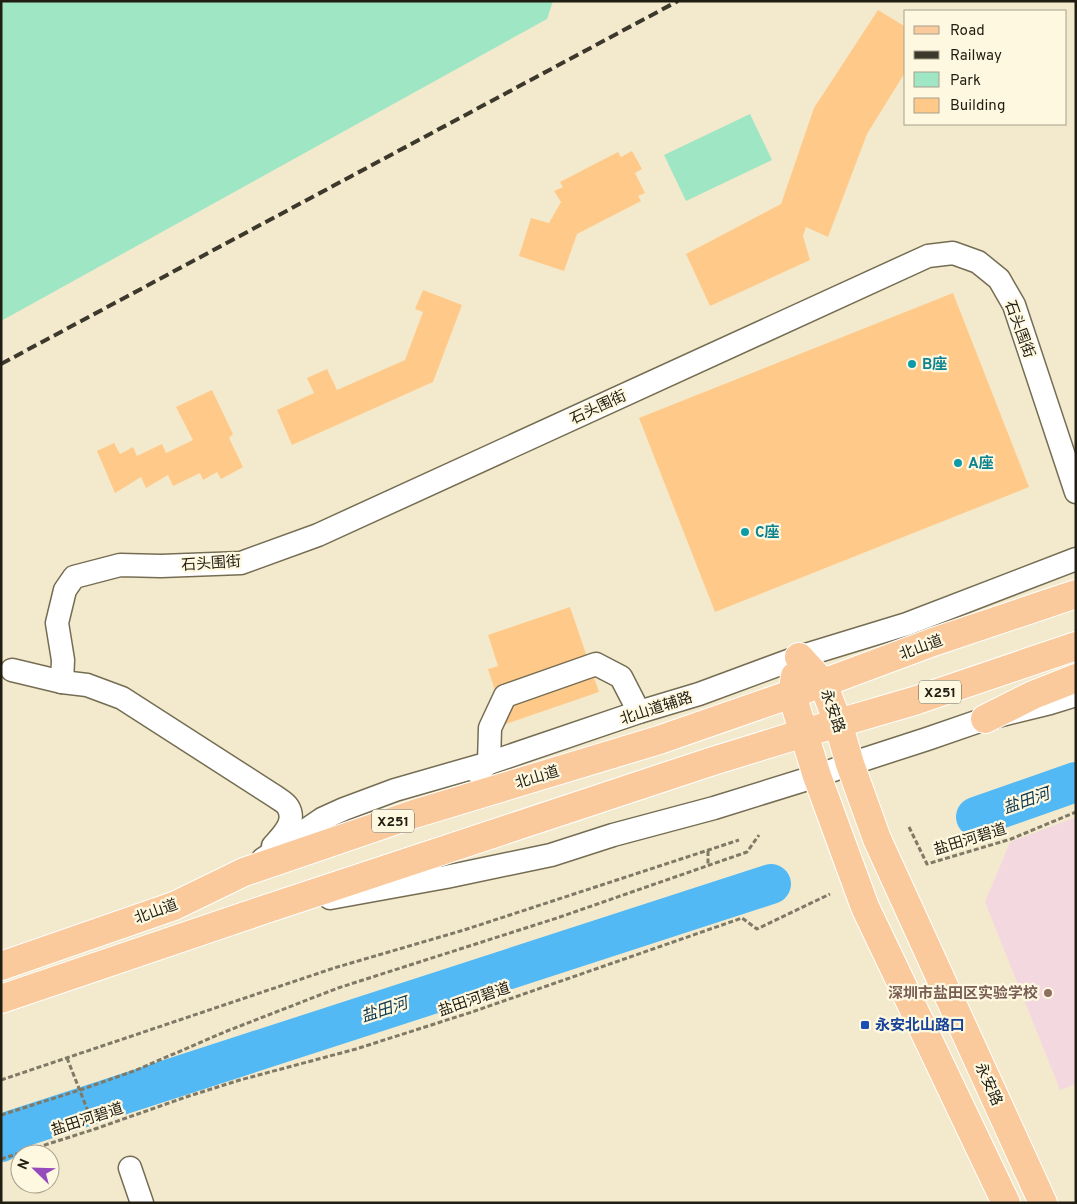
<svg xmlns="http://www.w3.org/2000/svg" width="1077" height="1204" font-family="Overpass,'Noto Sans SC',sans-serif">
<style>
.education{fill:#f3d9df}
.green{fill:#9ee6c4}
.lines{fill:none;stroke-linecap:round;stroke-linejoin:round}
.river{stroke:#53b9f4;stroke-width:40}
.building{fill:#ffca89}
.minor-casing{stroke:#756d53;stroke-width:25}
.major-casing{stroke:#fff;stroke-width:30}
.path{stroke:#7f7966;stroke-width:3;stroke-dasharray:5 2.5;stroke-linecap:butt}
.minor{stroke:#fff;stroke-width:22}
.major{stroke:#faca9d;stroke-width:28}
.rail{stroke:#3c382b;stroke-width:4;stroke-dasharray:10 5;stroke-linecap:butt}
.culture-dot{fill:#0f9aa8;stroke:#fff8e0;stroke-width:2}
.education-dot{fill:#8d6e63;stroke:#fff8e0;stroke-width:2}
.transit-dot{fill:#1a4fb4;stroke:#fff8e0;stroke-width:2}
.labels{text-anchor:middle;stroke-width:4.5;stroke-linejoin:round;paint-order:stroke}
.shield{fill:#fff8e0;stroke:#635f50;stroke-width:1}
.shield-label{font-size:14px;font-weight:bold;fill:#201d12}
.street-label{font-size:15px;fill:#201d12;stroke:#fff8e0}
.culture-label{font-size:15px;font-weight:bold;fill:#0d838f;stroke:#fff8e0;text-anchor:start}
.education-label{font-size:15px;font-weight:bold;fill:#785e54;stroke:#fff8e0;text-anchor:end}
.transit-label{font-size:15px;font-weight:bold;fill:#164399;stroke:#fff8e0;text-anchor:start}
.water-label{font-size:16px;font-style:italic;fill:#0b374f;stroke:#fff8e0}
</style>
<rect width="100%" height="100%" fill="#f3eacd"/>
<path class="education" d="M 1076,817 L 1076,1084 L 1060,1090 L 985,902 L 1010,842 Z"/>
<g class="green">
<path d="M 1,1 L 553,1 L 547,19 L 1,321 Z"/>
<path d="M 750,114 L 772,160 L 686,201 L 664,155 Z"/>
</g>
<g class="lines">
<g class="river">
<path d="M 976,817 L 1076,782"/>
<path d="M 1,1142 L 13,1130 L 771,884"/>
</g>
</g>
<g class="building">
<path d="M 878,10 L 906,27 L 906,71 L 867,134 L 828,237 L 806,227 L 803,236 L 810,260 L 710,306 L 686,254 L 781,204 L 814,108 Z"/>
<path d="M 632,151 L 642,169 L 635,173 L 645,193 L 638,196 L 641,201 L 577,234 L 564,271 L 519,256 L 531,218 L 549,223 L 561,202 L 554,191 L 563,187 L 560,182 L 618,152 L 621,157 Z"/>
<path d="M 423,290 L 462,305 L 433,382 L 292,445 L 277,410 L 314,393 L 307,378 L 327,369 L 337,390 L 405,360 L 423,312 L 415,309 Z"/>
<path d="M 953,293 L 1029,487 L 715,612 L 639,418 Z"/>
<path d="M 212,390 L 233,434 L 229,438 L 243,467 L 221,479 L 217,472 L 203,480 L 200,473 L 173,486 L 168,475 L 146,488 L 141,477 L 115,493 L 97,451 L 114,443 L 120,454 L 133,447 L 137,456 L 162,444 L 166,453 L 193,440 L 176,407 Z"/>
<path d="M 570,607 L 599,692 L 506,724 L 488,669 L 498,666 L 488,635 Z"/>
</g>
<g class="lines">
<defs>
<g id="minor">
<path d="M 12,670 L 62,682 L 87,685 L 122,698 L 276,797 C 280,800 286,803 288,807 C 297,822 282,836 273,846"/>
<path d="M 62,682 L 63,660 L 57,623 L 65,590 L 74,577 L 120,565 L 161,566 L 241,563 L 318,535 L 928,256 L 953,253 L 978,262 L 999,279 L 1014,305 L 1076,492"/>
<path d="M 477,772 L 489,763 L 490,728 L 505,696 L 596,664 L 621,677 L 639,712"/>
<path d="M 263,859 L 322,819 L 344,809 L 395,790 L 489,763 L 639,712 L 699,694 L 799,657 L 907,624 L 1076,559"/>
<path d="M 330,898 L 446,877 L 551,855 L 613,835 L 714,808 L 817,776 L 850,764 L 927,739 L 985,719 L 1050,703 L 1076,695"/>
<path d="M 130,1168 L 142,1203"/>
</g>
<g id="major">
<path d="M 799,657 L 823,683 L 838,723 L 850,764 L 877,839 L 1043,1203"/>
<path d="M 795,676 L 792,695 L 817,776 L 865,907 L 1006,1203"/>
<path d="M 985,719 L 1033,695 L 1076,678"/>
<path d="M 1,966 L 174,906 L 244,872 L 414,814 L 659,740 L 823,683 L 933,642 L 1076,594"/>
<path d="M 1,999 L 266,909 L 713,761 L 804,733 L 914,701 L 1076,646"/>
</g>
</defs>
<use href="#minor" class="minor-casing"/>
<use href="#major" class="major-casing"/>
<g class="path">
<path d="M 909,827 L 927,864 L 1011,839 L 1076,812"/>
<path d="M 708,851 L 708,866"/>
<path d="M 67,1058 L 95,1129"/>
<path d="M 1,1080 L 334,968 L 464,930 L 739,840"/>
<path d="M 1,1115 L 80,1090 L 134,1071 L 227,1031 L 338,988 L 557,918 L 747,852 L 759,835"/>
<path d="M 1,1159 L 95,1129 L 186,1097 L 240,1080 L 356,1049 L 472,1012 L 742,918 L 757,929 L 830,894"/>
</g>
<use href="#minor" class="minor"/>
<use href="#major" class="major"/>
<path class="rail" d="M 1,364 L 678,1"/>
</g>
<g class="culture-dot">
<circle cx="912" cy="364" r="5"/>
<circle cx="958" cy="463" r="5"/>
<circle cx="745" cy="532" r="5"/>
</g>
<circle class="education-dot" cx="1048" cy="993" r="5"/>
<rect class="transit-dot" x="860" y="1020" width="10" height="10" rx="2.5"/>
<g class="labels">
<g class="shield">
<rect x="919" y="680.5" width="42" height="23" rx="4"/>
<rect x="372" y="809.5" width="42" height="23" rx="4"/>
</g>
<g class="shield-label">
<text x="940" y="697">X251</text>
<text x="393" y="826">X251</text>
</g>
<g class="street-label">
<text transform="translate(1020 329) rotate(70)" y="5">石头围街</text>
<text transform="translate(598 407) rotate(-25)" y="5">石头围街</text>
<text transform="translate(211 563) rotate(-4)" y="5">石头围街</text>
<text transform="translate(921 647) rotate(-20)" y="5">北山道</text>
<text transform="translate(656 708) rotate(-18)" y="5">北山道辅路</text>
<text transform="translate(833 711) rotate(71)" y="5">永安路</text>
<text transform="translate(537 777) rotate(-17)" y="5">北山道</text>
<text transform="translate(970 839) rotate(-17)" y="5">盐田河碧道</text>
<text transform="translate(156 911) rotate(-20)" y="5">北山道</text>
<text transform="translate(474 999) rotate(-19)" y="5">盐田河碧道</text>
<text transform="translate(989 1084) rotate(66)" y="5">永安路</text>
<text transform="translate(87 1119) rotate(-18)" y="5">盐田河碧道</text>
</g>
<g class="culture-label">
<text x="922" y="369">B座</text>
<text x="968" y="468">A座</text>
<text x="755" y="537">C座</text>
</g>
<g class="education-label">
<text x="1038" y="998">深圳市盐田区实验学校</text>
</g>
<g class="transit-label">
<text x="875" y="1030">永安北山路口</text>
</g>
<g class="water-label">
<text transform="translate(1026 800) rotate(-19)" y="6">盐田河</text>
<text transform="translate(384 1009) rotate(-18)" y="6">盐田河</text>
</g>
</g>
<rect width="1077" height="1204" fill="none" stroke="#201d12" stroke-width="5"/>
<rect x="904" y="10" width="162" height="115" fill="#fff8e0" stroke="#a6a08e"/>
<rect x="914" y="26" width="25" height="8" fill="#faca9d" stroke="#a6a08e"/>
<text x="950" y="35" font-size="15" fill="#201d12">Road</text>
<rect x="914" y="51" width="25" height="8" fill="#3c382b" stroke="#a6a08e"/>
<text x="950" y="60" font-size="15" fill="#201d12">Railway</text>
<rect x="914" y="72" width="25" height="15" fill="#9ee6c4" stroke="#a6a08e"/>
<text x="950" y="85" font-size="15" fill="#201d12">Park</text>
<rect x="914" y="98" width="25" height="15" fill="#ffca89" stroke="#a6a08e"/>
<text x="950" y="110" font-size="15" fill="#201d12">Building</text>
<g transform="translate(35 1169) rotate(293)"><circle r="24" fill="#fff8e0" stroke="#a6a08e"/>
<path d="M0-4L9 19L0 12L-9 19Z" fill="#964bbd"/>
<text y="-8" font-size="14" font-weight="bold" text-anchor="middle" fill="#201d12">N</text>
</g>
</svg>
